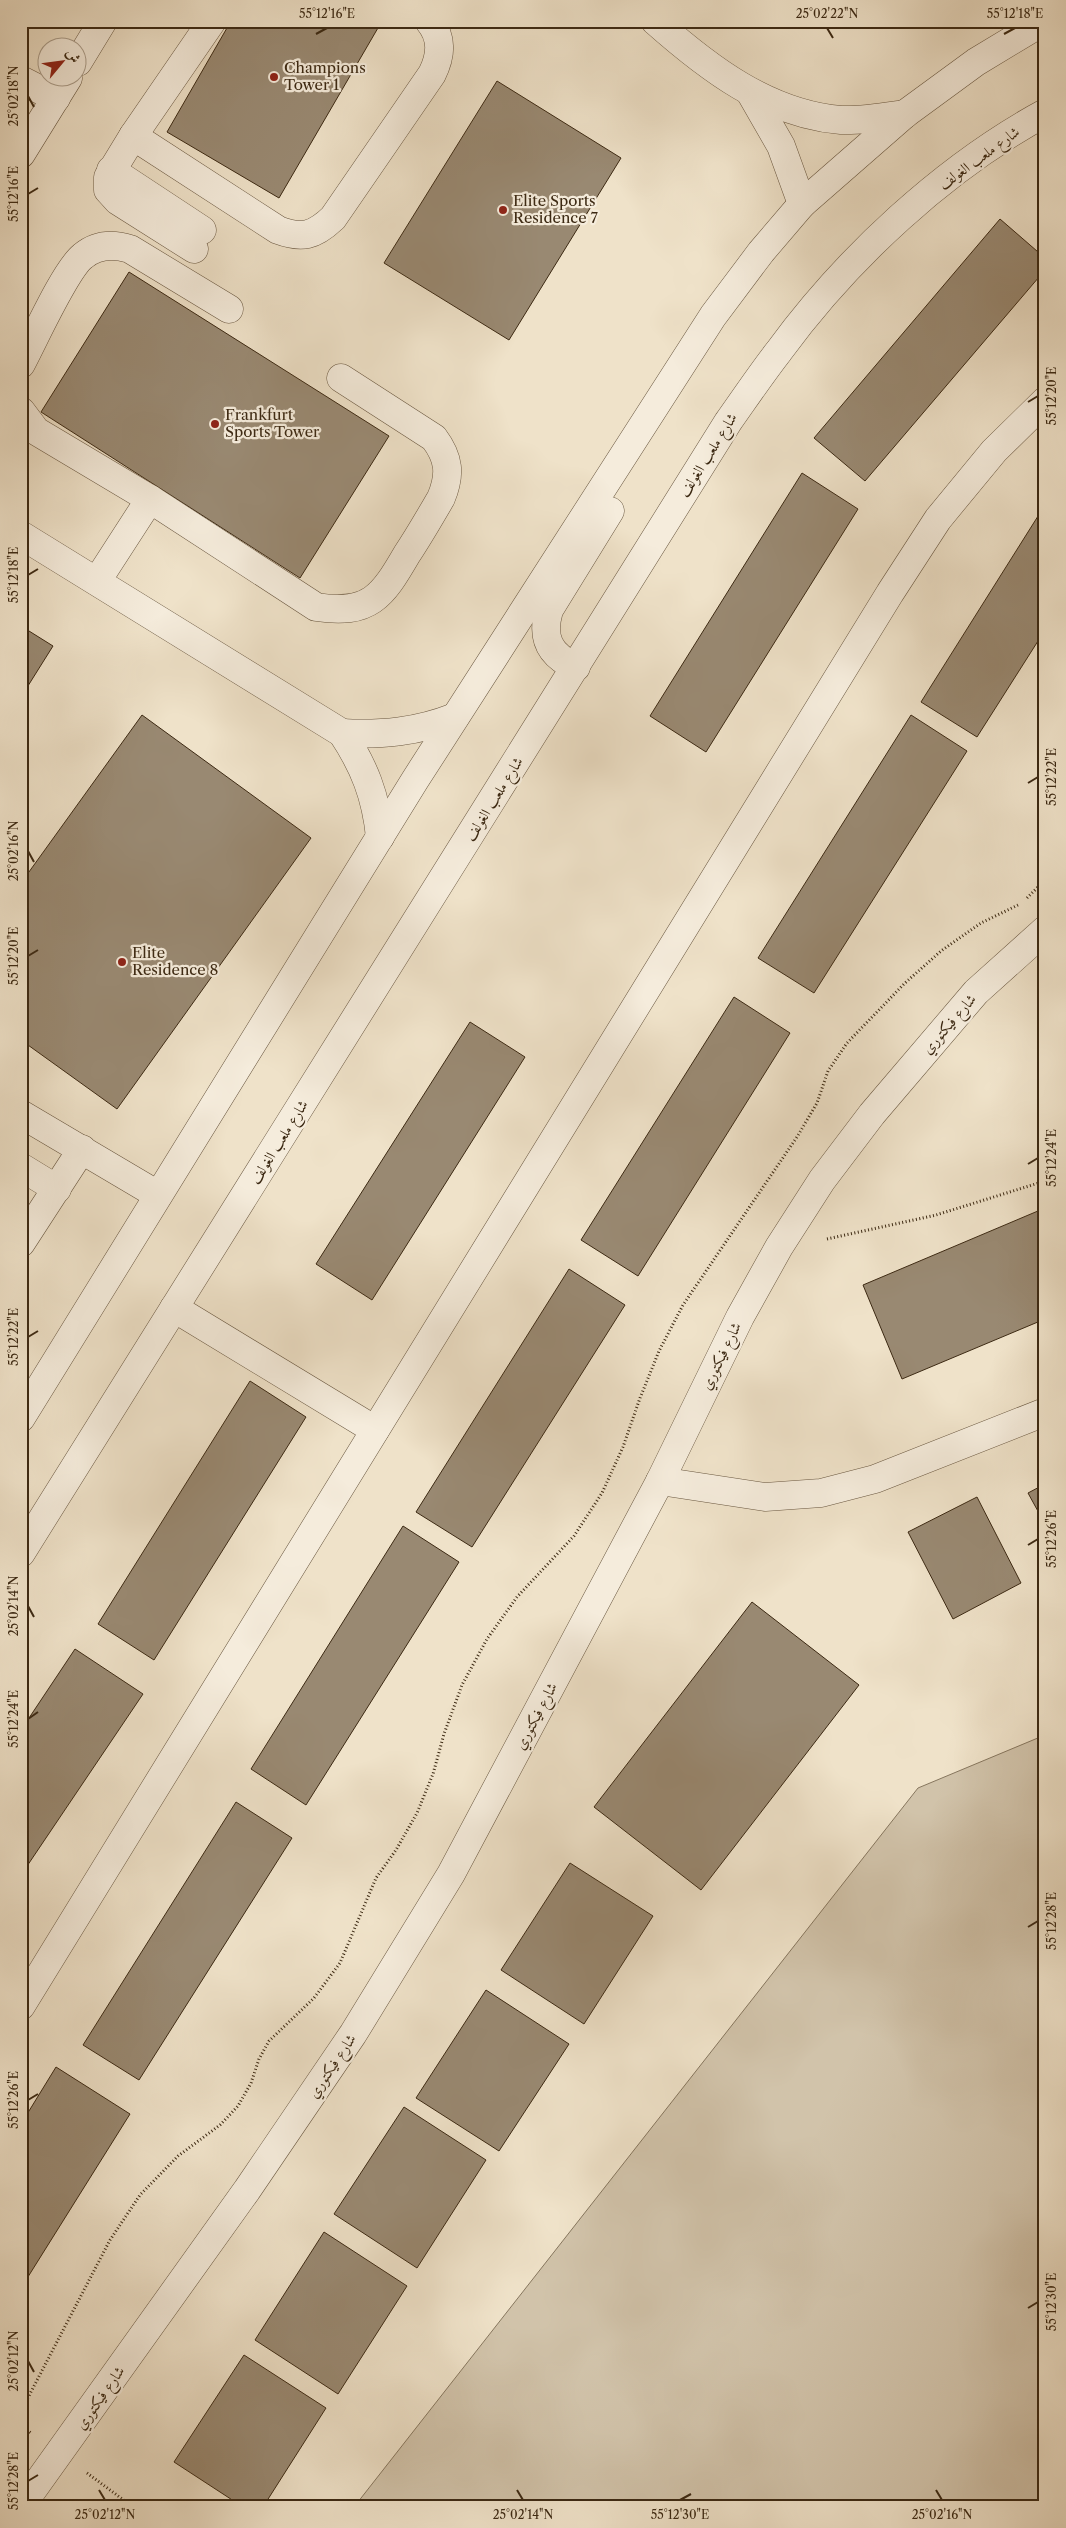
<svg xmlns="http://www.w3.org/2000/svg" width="1066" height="2528" font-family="'Libre Caslon Text',Amiri,serif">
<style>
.green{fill:#d1c3aa;stroke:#86765e}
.building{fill:#998972;stroke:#3c2913}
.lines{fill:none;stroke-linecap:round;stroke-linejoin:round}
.minor-casing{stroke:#695740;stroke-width:29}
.path{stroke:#3c2913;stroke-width:3;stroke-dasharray:1 2.5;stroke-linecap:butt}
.minor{stroke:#f5ecdc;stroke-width:28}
.ticks{fill:none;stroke:#3c2913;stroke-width:2}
.poi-dot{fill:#8f2418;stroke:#f5ecdc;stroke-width:2}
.labels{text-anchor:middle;stroke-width:4.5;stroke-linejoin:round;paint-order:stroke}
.poi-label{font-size:15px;fill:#3c2913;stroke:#f5ecdc;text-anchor:start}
.street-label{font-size:15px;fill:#3c2913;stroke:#f5ecdc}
.neatline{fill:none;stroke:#3c2913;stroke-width:2}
.ticks-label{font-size:12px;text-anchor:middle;fill:#3c2913}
</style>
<rect width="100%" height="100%" fill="#efe2c9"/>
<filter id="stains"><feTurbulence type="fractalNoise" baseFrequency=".004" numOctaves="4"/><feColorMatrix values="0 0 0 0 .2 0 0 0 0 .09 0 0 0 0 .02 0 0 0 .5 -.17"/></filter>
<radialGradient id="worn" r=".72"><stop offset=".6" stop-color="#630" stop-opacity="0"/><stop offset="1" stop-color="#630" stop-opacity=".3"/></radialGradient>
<path class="green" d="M 1045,1735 L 1045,2507 L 354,2507 L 918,1788 Z"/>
<g class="building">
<path d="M 231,21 L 382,21 L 279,198 L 167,132 Z"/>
<path d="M 497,81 L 621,158 L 509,340 L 384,263 Z"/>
<path d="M 1000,219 L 1045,258 L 1045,270 L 865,481 L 814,438 Z"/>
<path d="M 129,272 L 389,436 L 300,578 L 41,412 Z"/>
<path d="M 802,473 L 858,509 L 706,752 L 650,716 Z"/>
<path d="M 1045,505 L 1045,630 L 977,737 L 921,702 Z"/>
<path d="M 21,626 L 53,646 L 21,697 Z"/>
<path d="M 142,715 L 311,838 L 117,1109 L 21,1040 L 21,883 Z"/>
<path d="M 911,715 L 967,751 L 814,993 L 758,958 Z"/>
<path d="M 734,997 L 790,1033 L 638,1276 L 581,1240 Z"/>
<path d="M 470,1022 L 525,1057 L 372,1300 L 316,1264 Z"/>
<path d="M 1045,1208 L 1045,1319 L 902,1379 L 863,1285 Z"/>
<path d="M 569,1269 L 625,1305 L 472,1547 L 416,1512 Z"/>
<path d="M 250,1381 L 306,1417 L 154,1660 L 98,1624 Z"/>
<path d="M 1045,1484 L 1045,1524 L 1028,1493 Z"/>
<path d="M 977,1497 L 1021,1583 L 953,1619 L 908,1532 Z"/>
<path d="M 403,1526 L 459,1562 L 306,1805 L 251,1769 Z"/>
<path d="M 752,1602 L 859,1685 L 701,1890 L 594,1807 Z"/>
<path d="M 75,1649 L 143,1694 L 21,1875 L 21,1730 Z"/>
<path d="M 236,1802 L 292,1838 L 139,2080 L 83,2045 Z"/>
<path d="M 570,1863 L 653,1916 L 584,2024 L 501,1970 Z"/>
<path d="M 486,1990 L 569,2044 L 499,2151 L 416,2098 Z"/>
<path d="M 56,2067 L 130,2114 L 21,2288 L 21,2124 Z"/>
<path d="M 404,2107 L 486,2160 L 417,2268 L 334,2214 Z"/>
<path d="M 324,2232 L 407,2286 L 338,2394 L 255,2340 Z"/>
<path d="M 244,2355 L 326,2408 L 263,2507 L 243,2507 L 174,2462 Z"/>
</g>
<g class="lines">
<defs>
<g id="minor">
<path d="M 655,21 C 708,68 768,114 841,120 C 862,121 884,117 905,114"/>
<path d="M 78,62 L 103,21"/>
<path d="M 21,80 L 56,98"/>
<path d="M 750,92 L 781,146 L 802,204"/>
<path d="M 133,136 L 278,230 C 302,239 314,236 333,218 L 432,74 C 441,56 443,38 429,21"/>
<path d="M 21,154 L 68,78"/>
<path d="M 111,170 L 202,230"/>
<path d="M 194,249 L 118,201 L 108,190 L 108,177 L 133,136 L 212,21"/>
<path d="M 21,364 C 34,340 65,270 83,256 C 97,244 114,244 130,249 L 229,309"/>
<path d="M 21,411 L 36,431 L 150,499 L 316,607 C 370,615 382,597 407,554 C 419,536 430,517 441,498 C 451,474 449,458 434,438 L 341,378"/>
<path d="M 21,535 L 342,733 C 364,766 376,796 380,837"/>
<path d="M 97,581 L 150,499"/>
<path d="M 576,667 C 549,655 541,638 549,610 L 610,511"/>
<path d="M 342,733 C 382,735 417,732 455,717"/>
<path d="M 21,1114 L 158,1195"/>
<path d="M 21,1167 L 57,1189"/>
<path d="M 21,1243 L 82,1149"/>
<path d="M 174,1308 L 375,1430"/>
<path d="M 21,1418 L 415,780 L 713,316 L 761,252 L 802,204 L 905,114 L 976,62 L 1044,21"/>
<path d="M 660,1481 L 765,1497 L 821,1493 L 875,1479 L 1045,1412"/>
<path d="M 21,1553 L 728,422 C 745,398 761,374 779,351 C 847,258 944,168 1045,113"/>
<path d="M 21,2006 L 890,593 L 938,519 L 994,451 L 1045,401"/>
<path d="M 21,2506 L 247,2190 L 353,2034 L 451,1874 L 660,1481 L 740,1317 L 779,1247 L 822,1180 L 872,1114 L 976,992 L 1045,930"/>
</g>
</defs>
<use href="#minor" class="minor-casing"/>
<g class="path">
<path d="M 1027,898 L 1045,880"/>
<path d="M 827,1239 L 936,1215 L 1045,1181"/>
<path d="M 21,2411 L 110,2240 L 140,2195 L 178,2156 L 220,2125 L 238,2106 L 251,2083 L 259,2059 L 269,2041 L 314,1998 L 340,1963 L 376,1878 L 396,1850 L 417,1813 L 433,1774 L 444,1734 L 462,1685 L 487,1639 L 517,1597 L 574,1536 L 602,1493 L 623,1447 L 640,1398 L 659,1351 L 683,1305 L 797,1137 L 817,1103 L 828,1071 L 847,1043 L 905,983 L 941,951 L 981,923 L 1018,905"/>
<path d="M 21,2426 L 31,2433"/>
<path d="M 87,2473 L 133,2507"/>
</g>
<use href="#minor" class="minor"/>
</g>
<path class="ticks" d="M 827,28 L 833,38M 316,34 L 327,28M 1004,34 L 1015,28M 28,96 L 34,107M 28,194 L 38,188M 1028,402 L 1038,396M 28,575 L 38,569M 1028,783 L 1038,777M 28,851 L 34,862M 28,956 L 38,950M 1028,1164 L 1038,1158M 28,1337 L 38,1331M 1028,1545 L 1038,1539M 28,1606 L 34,1617M 28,1719 L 38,1712M 1028,1927 L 1038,1921M 28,2100 L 38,2094M 1028,2308 L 1038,2302M 28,2361 L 34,2372M 28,2481 L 38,2475M 99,2490 L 105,2500M 517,2490 L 523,2500M 936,2490 L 942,2500M 680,2500 L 691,2494"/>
<g class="poi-dot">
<circle cx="274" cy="77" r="5"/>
<circle cx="503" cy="210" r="5"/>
<circle cx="215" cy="424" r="5"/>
<circle cx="122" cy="962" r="5"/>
</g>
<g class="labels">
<g class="poi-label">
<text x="284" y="73">Champions<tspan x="284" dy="17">Tower 1</tspan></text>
<text x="513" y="206">Elite Sports<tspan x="513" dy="17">Residence 7</tspan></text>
<text x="225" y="420">Frankfurt<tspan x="225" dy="17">Sports Tower</tspan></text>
<text x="132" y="958">Elite<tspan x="132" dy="17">Residence 8</tspan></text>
</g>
<g class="street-label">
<text transform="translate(979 158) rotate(-36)" y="5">شارع ملعب الغولف</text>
<text transform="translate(708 455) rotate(-58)" y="5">شارع ملعب الغولف</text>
<text transform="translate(494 799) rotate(-58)" y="5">شارع ملعب الغولف</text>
<text transform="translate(949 1024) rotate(-49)" y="5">شارع فيكتوري</text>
<text transform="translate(279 1142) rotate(-58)" y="5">شارع ملعب الغولف</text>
<text transform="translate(721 1356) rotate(-64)" y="5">شارع فيكتوري</text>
<text transform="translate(536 1716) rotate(-62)" y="5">شارع فيكتوري</text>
<text transform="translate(332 2066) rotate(-56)" y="5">شارع فيكتوري</text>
<text transform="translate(100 2398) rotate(-55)" y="5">شارع فيكتوري</text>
</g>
</g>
<rect width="1066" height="2528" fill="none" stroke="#efe2c9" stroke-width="55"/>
<g transform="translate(62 62) rotate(61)"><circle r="24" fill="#f5ecdc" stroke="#ab9e8c"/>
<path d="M0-4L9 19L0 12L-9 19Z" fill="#8f2418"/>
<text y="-8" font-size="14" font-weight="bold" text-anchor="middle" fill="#3c2913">ش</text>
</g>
<rect x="28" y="28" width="1010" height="2472" class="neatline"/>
<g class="ticks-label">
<text x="327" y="18">55°12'16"E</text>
<text x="827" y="18">25°02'22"N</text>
<text x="1015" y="18">55°12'18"E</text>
<text transform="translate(14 96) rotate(-90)" y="4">25°02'18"N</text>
<text transform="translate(14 194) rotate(-90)" y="4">55°12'16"E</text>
<text transform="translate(1052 396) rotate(-90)" y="4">55°12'20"E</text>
<text transform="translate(14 575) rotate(-90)" y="4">55°12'18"E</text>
<text transform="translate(1052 777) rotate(-90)" y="4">55°12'22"E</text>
<text transform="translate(14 851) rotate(-90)" y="4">25°02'16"N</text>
<text transform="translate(14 956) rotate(-90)" y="4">55°12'20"E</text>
<text transform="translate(1052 1158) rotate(-90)" y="4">55°12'24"E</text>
<text transform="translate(14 1337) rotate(-90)" y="4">55°12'22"E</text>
<text transform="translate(1052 1539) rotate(-90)" y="4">55°12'26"E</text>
<text transform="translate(14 1606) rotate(-90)" y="4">25°02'14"N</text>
<text transform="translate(14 1719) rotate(-90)" y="4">55°12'24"E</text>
<text transform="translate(1052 1921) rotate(-90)" y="4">55°12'28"E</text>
<text transform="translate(14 2100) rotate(-90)" y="4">55°12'26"E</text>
<text transform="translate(1052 2302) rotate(-90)" y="4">55°12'30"E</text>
<text transform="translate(14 2361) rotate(-90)" y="4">25°02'12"N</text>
<text transform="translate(14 2481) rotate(-90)" y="4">55°12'28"E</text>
<text x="105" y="2519">25°02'12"N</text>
<text x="523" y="2519">25°02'14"N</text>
<text x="680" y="2519">55°12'30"E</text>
<text x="942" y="2519">25°02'16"N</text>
</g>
<rect width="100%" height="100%" filter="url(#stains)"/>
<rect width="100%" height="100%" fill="url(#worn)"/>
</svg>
